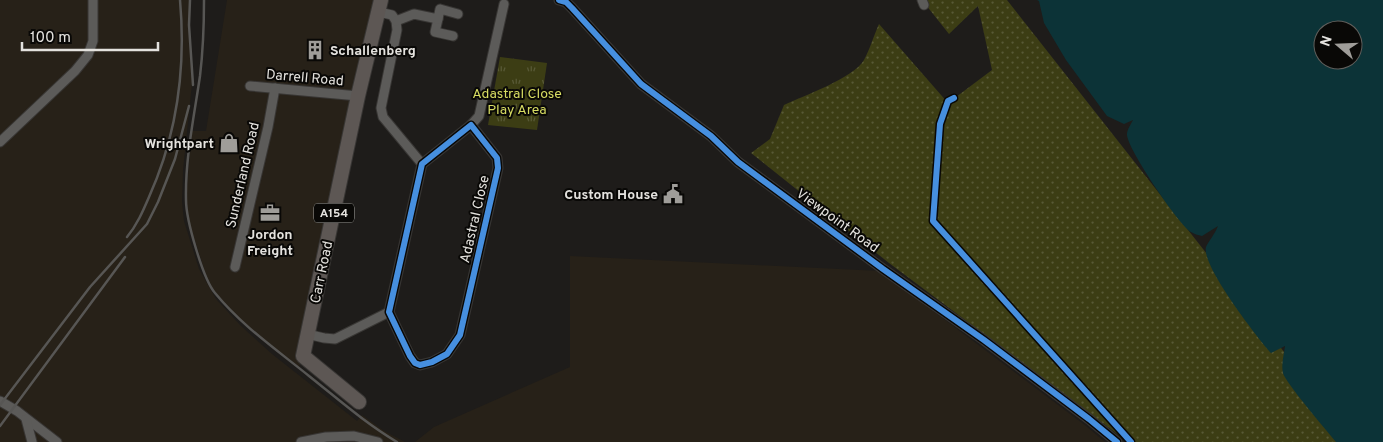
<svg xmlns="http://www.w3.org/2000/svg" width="1383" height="442" font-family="Overpass,sans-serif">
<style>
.built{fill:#272118}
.grass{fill:url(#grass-dots)}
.park{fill:url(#park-tufts)}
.water{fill:#0c3337;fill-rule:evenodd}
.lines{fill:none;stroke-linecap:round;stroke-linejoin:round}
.minor-casing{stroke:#383634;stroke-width:11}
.primary-casing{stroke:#383634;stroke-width:16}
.minor{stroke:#5c5b59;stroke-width:9}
.primary{stroke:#5d5754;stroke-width:14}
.rail{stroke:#575654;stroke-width:2.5}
.cycleway-casing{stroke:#090806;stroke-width:9}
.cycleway{stroke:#468fdf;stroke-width:6}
.labels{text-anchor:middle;stroke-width:4;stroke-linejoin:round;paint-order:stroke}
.shield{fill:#090806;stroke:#a2a19d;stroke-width:1}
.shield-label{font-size:12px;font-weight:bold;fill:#e4e2de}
.poi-label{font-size:14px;font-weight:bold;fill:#e4e2de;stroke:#090806;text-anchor:end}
.street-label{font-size:14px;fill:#e4e2de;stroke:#090806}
.park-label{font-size:14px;fill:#d6db62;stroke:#090806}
</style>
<defs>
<pattern id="grass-dots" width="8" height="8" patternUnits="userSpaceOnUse" patternTransform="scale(1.25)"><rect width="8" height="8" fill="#3c3d14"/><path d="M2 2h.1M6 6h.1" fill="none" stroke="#585936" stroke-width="1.8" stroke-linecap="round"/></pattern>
<pattern id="park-tufts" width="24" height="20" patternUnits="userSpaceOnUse" patternTransform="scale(1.25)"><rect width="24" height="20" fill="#3c3d14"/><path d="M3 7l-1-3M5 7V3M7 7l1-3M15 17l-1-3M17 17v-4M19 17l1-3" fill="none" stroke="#585936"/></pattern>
</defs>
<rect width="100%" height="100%" fill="#1e1c1a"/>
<g class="built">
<path d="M 0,0 L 190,0 L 189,25 L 193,74 L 183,170 L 182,202 L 184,221 L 199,269 L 216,299 L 240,325 L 272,354 L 357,421 L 362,415 L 384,431 L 405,442 L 0,442 Z"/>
<path d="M 227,0 L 380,0 L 299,368 L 246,326 L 214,292 L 205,272 L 189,222 L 186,198 L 192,131 L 206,131 Z"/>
<path d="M 570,256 L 880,271 L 1086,426 L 1105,442 L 415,442 L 434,427 L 570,367 Z"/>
</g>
<path class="grass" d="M 922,0 L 1007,0 L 1355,442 L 1128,442 L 889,263 L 751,153 L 770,139 L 784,105 C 803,96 854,78 864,60 C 870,49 874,35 879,24 L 948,103 L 992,70 L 978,6 L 949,34 Z"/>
<path class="park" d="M 500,57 L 547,63 L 537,130 L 488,125 Z"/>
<path class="water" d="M 1037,0 L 1383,0 L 1383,442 L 1336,442 C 1327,431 1285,382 1283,373 C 1281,364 1284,355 1285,346 L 1271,353 C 1257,337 1201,265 1206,247 C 1208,242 1215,234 1218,226 L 1202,236 C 1198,235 1194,234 1191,232 C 1179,225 1126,147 1127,134 C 1127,130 1131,124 1133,120 L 1124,124 L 1107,116 L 1066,60 L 1044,23 L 1039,1 ZM 1323,30 L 1353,30 L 1353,60 L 1323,60 Z"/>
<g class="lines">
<defs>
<g id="minor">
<path d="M 559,0 L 566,2 L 572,8 L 641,84 L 711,136 L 738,162 L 883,269 L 984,340 L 1089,419 L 1117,442"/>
<path d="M 922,0 L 924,5"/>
<path d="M 379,12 L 392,15 L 396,21 L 397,30 L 381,108 L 383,117 L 422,164"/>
<path d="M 438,19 L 435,32 L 453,36"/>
<path d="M 396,21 L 414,14 L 438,19 L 440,9 L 458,14"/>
<path d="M 250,86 L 358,96"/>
<path d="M 471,125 L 497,158 L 498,168 L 460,335 L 447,354 L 432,362 L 420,365 L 415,363 L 410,356 L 389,312 L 422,164 Z"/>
<path d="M 471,125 L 479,116 L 504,4"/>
<path d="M 0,142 L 75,71 L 88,55 L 93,41 L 93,0"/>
<path d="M 235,267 L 268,127 L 275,88"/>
<path d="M 307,334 L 324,338 L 335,339 L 389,312"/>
<path d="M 0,401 L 17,411 L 57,442"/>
<path d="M 26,419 L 32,442"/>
<path d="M 301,442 L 326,437 L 354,436 L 378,442"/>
</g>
<path id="primary" d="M 359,402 L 303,356 L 358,96 L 381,0"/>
</defs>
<use href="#minor" class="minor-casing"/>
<use href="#primary" class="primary-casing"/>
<use href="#minor" class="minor"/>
<use href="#primary" class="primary"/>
<g class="rail">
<path d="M 190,0 L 189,25 L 193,85"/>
<path d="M 204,0 C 204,25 203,51 200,76 C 194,117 185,159 186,200 C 186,220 203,279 215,293 C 242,326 277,350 309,376 C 338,399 365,423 397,442"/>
<path d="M 127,237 C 137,225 143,211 149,197 C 177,135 186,68 180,0"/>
<path d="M 0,405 L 90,287 L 147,224 L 158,202 L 175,159 L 189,106"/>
<path d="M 0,426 L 125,257"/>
</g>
<defs>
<g id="cycleway">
<path d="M 559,0 L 566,2 L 572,8 L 641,84 L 711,136 L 738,162 L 883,269 L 984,340 L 1089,419 L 1117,442"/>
<path d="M 954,98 L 948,101 L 940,124 L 933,221 L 1131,442"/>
<path d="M 471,125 L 497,158 L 498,168 L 460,335 L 447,354 L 432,362 L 420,365 L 415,363 L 410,356 L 389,312 L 422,164 Z"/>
</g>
</defs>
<use href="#cycleway" class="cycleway-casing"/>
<use href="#cycleway" class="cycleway"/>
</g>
<defs>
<symbol id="building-bare" viewBox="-9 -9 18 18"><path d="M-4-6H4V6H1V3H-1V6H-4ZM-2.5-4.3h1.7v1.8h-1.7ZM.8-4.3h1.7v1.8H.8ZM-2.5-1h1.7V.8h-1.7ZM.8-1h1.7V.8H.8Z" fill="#9f9d99" stroke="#090806" stroke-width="2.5" paint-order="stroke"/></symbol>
<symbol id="shop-bare" viewBox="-9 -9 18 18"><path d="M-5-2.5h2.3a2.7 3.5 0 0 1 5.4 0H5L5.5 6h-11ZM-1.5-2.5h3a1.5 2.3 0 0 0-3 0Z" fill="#9f9d99" stroke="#090806" stroke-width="2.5" paint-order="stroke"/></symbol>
<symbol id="civic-bare" viewBox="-9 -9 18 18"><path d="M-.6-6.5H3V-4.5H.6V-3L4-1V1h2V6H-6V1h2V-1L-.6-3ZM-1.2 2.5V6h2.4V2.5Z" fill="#9f9d99" stroke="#090806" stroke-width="2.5" paint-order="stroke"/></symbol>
<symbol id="office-bare" viewBox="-9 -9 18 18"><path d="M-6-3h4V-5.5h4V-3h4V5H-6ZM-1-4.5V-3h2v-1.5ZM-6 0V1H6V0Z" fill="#9f9d99" stroke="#090806" stroke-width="2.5" paint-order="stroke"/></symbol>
</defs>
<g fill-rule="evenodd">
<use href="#building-bare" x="301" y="36" width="28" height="28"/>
<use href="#shop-bare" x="215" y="129" width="28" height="28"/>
<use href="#civic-bare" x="659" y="180" width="28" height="28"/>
<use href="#office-bare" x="256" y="199" width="28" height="28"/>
</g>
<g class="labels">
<rect class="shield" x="314" y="203.5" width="40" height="19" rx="4"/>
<g class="shield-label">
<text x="334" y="217">A154</text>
</g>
<g class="poi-label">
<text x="330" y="55" text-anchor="start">Schallenberg</text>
<text x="214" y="148">Wrightpart</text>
<text x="658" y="199">Custom House</text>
<text x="270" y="239" text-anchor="middle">Jordon<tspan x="270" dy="16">Freight</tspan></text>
</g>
<g class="street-label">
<text transform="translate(305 77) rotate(5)" y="5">Darrell Road</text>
<text transform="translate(242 175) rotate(-77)" y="5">Sunderland Road</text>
<text transform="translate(474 219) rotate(-77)" y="5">Adastral Close</text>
<text transform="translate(838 220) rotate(36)" y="5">Viewpoint Road</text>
<text transform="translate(321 272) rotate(-78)" y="5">Carr Road</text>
</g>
<g class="park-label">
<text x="517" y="98">Adastral Close<tspan x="517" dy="16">Play Area</tspan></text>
</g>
</g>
<g transform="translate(1338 45) rotate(289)"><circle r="24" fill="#090806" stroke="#615f5c"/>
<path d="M0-4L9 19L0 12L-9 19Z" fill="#9f9d99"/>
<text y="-8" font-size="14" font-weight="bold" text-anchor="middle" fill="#e4e2de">N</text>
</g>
<path d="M22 42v8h136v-8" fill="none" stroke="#e4e2de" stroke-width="2.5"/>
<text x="30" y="42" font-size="15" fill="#e4e2de" stroke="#090806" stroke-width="4" paint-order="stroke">100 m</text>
</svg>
